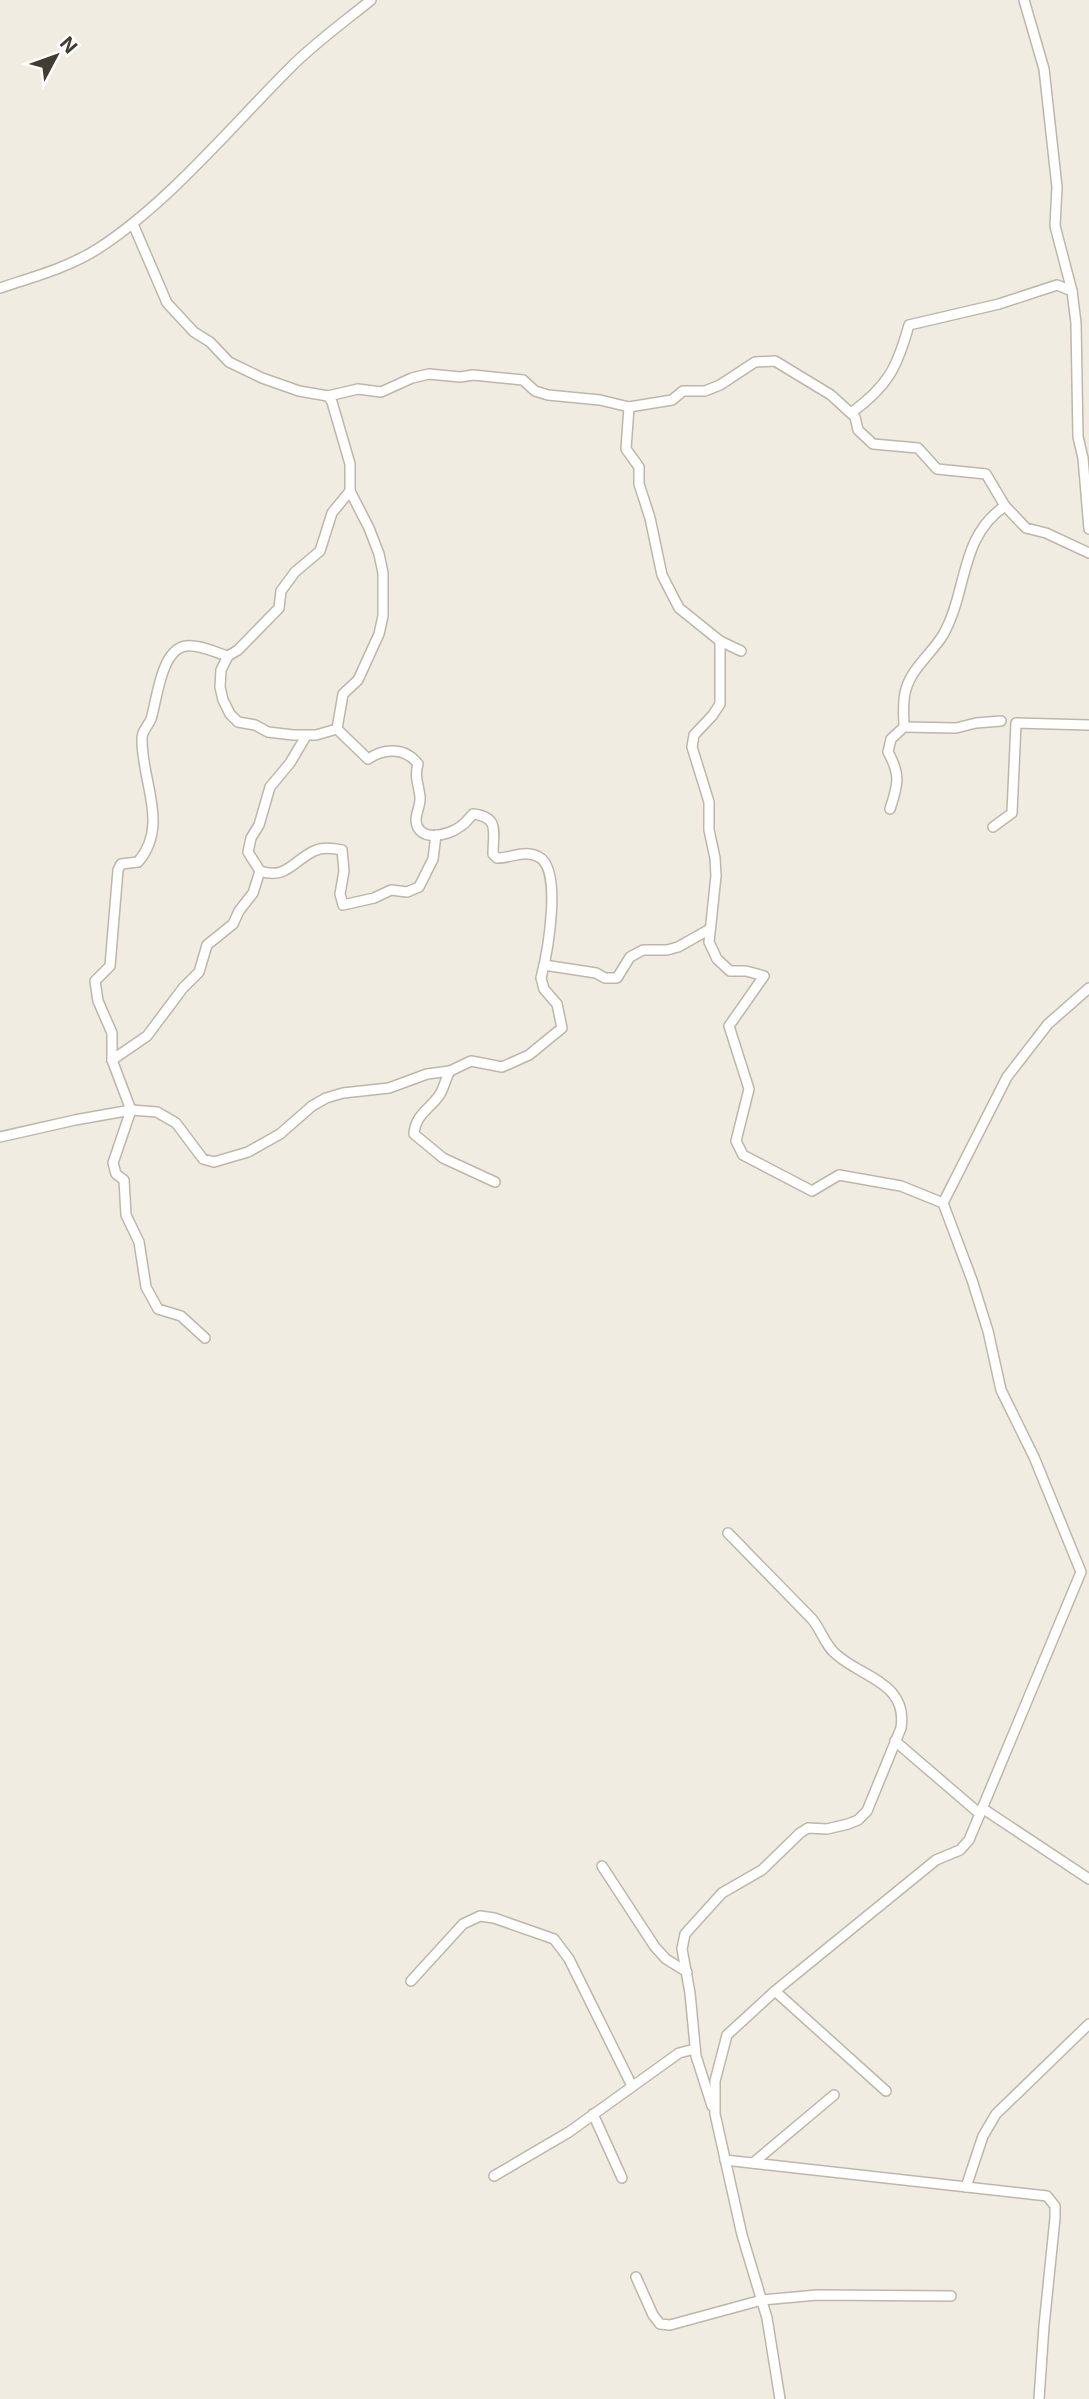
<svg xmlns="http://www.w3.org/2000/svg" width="1089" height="2399" font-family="Inter,sans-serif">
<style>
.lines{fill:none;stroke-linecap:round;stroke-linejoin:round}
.street-casing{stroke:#bfb6a8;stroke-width:12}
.street{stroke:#fff;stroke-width:9}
</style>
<rect width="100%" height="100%" fill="#f1ece2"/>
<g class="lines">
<defs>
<g id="street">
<path d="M 1024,0 L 1044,69 L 1057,187 L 1055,226 L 1072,291 L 1076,323 L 1078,437 L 1083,458 L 1089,529"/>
<path d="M 0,288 C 33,277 70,267 99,248 C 168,203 230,128 289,69 C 313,44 344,22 371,0"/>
<path d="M 328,396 L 358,389 L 381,392 L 412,378 L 429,374 L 460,377 L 473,375 L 523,380 L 535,391 L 548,395 L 600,400 L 629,407 L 672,400 L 683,391 L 705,391 L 720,385 L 755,362 L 775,361 L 831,395 L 855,417 L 858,430 L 873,444 L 918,448 L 937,469 L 986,474 L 1005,506 L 1026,528 L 1046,533 L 1089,553"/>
<path d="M 629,407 L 626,449 L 639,467 L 639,484 L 650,518 L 662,575 L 679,608 L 720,641 L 741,651"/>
<path d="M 851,413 C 888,386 897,368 909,325 L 999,304 L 1057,285 L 1072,291"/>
<path d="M 720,641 L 720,704 L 712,716 L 694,735 L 692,747 L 709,802 L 709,830 L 715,858 L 716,876 L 709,942 L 717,959 L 730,971 L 746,971 L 764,976 L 729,1026 L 749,1089 L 736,1141 L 743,1155 L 812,1191 L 839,1175 L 901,1186 L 943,1203 L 1007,1077 L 1048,1024 L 1089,988"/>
<path d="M 904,727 L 956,728 L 976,723 L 1001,721"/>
<path d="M 337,729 L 316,735 L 293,735 L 268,732 L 255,725 L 238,722 L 230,714 L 223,700 L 220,687 L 221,670 L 228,656 L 238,650 L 279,608 L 281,591 L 295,572 L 320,551 L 332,513 L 350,491"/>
<path d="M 306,736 L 290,763 L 270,787 L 259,825 L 251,838 L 248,852 L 260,871 C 286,880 293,861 314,851 C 322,847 333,848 342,850 L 344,871 L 340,894 L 343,905 L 374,898 L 391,890 L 407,892 L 419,887 L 433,859 L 436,835"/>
<path d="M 890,809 C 898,785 901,775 888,752 L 891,739 L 904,727 C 904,715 902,701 906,689 C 912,668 932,653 943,635 C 968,591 959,537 1005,506"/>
<path d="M 993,827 L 1012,813 L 1016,723 L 1089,725"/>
<path d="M 544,965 L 596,973 L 605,978 L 617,978 L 630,957 L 643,950 L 667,950 L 678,947 L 710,929"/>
<path d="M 112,1060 L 147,1036 L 183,988 L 199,972 L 207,945 L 233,924 L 239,911 L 253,893 L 260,871"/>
<path d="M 450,1071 C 445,1079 444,1090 438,1097 C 428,1110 415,1116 414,1134 L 443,1158 L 495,1182"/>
<path d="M 0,1137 L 75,1120 L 131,1110 L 157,1112 L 176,1123 L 203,1159 L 214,1162 L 248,1152 L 280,1134 L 312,1106 L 326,1098 L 343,1093 L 389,1088 L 427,1074 L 450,1071 L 471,1061 L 502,1067 L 529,1055 L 562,1028 L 557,1004 L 544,989 L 541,978 C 547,955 563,870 539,857 C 525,849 512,858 497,858 L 493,854 C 493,832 500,817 473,814 C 469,818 466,823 461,826 C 449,836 417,843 416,820 C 416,812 421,805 420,797 C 419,785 414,777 418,764 C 405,747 384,748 368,759 L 337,729 L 343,694 L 358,680 L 379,634 L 383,616 L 383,573 L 379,554 L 369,528 L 350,491 L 350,464 L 332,402 L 328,396 L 299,391 L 262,378 L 229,362 L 210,342 L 194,332 L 167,303 L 133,224"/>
<path d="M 205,1338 L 181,1316 L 158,1309 L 146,1287 L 139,1242 L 126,1215 L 124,1180 L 116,1174 L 113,1163 L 131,1110 L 112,1060 L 112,1033 L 98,1001 L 95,981 L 110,966 L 118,870 L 121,864 L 138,862 C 170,825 141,781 142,738 C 142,731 148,726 151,719 C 157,700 161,649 186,646 C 199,644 216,653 228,656"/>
<path d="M 895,1741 L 980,1814"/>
<path d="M 982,1808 L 1089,1879"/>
<path d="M 602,1866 L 655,1947 L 666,1959 L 687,1972"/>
<path d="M 411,1981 L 463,1924 L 480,1916 L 494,1918 L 554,1939 L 569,1959 L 632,2086"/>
<path d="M 775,1991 L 886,2091"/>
<path d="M 712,2106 L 696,2056 L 690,1993 L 682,1949 L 685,1934 L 722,1893 L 762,1870 L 800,1833 L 808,1828 L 827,1829 L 848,1824 L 858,1820 L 867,1811 L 901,1728 C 908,1683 863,1678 837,1655 C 825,1646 822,1631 812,1619 L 728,1533"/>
<path d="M 593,2114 L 622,2178"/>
<path d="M 725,2160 L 1047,2196 L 1055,2206 L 1055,2218 L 1044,2326 L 1039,2399"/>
<path d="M 753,2163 L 834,2095"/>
<path d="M 494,2176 L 569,2132 L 679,2053 L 695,2049"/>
<path d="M 966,2187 L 983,2136 L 996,2114 L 1089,2024"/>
<path d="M 636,2277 L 653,2315 L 660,2324 L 670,2325 L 762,2300 L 817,2295 L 951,2296"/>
<path d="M 780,2399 L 767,2318 L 742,2235 L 715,2114 L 715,2081 L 727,2035 L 775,1991 L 936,1860 L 960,1850 L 969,1840 L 1081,1572 L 1034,1457 L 1001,1390 L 988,1331 L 972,1280 L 943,1203"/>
</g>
</defs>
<use href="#street" class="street-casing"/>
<use href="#street" class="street"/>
</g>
<g transform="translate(56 56) rotate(49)" stroke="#ffffff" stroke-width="5" paint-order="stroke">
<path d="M0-5L12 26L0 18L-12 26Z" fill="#423c33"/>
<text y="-10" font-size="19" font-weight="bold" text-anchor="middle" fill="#423c33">N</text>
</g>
</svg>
